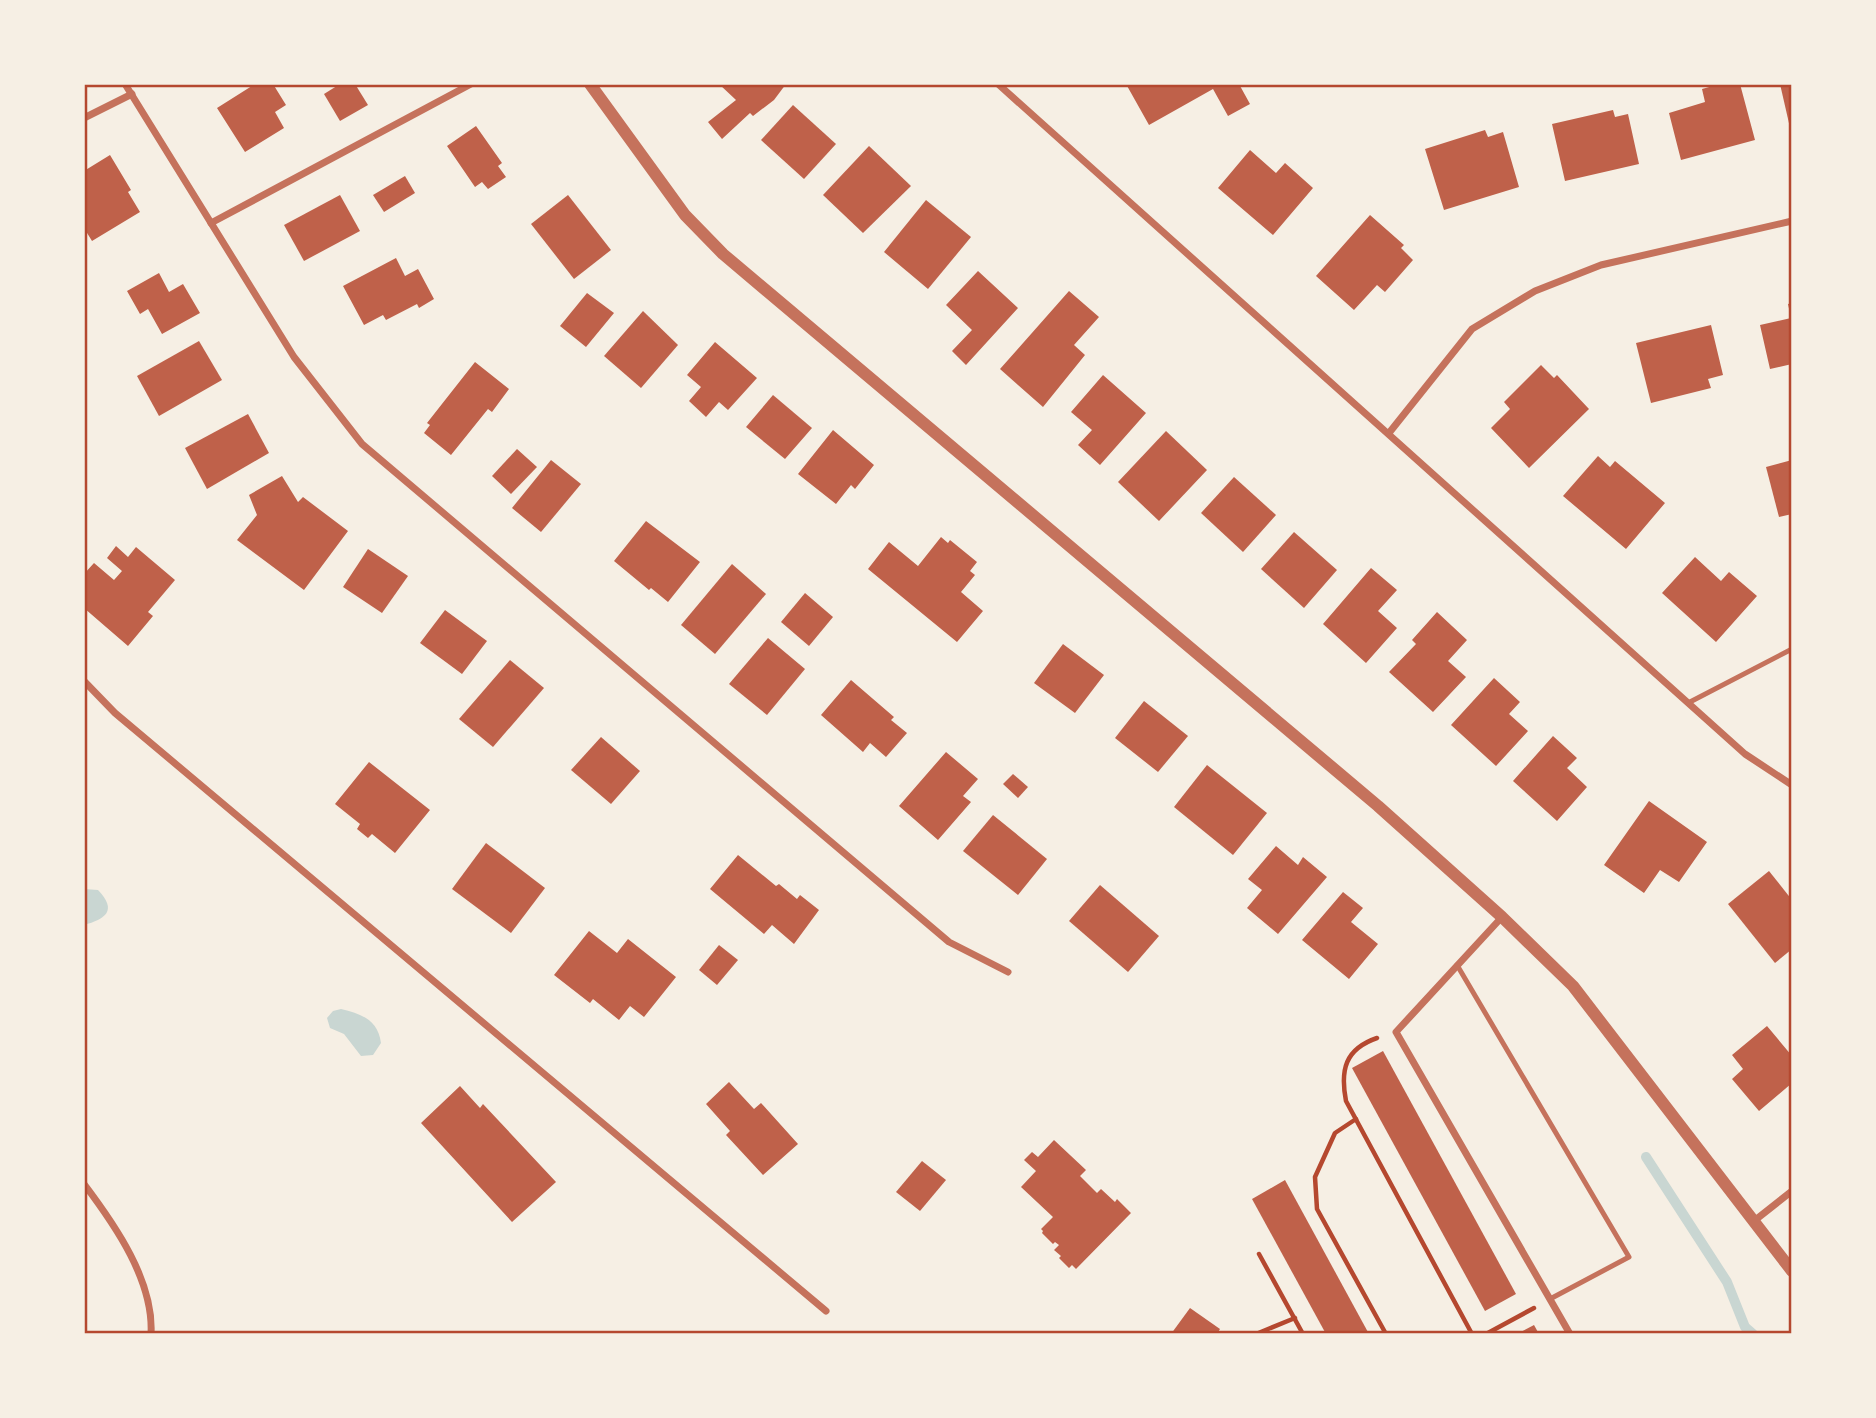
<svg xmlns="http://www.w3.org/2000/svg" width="1876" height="1418" font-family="'Archivo Narrow',sans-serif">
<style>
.water{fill:#c9d6d2}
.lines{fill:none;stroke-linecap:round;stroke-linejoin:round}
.stream{stroke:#c9d6d2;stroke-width:10}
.building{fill:#bf614a}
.path{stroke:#b5482f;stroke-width:4.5}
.service{stroke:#c5725c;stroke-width:5}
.minor{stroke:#c5725c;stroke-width:7}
.tertiary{stroke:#c5725c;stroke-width:12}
.neatline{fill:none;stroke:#b5482f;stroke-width:2.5}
</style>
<rect width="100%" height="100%" fill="#f6efe4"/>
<g class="water">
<path d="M 84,889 L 98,890 C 118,911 105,919 84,925 Z"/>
<path d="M 341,1009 C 362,1014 378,1020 381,1043 L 373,1055 L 361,1056 L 344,1034 L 330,1028 L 327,1018 L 333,1011 Z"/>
</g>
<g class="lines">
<path class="stream" d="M 1646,1157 L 1727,1282 L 1745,1327 L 1753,1334"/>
</g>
<g class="building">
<path d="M 255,84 L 273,84 L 286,105 L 275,112 L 284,128 L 245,152 L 217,108 Z"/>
<path d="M 340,84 L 355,84 L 368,105 L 340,121 L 324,94 Z"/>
<path d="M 719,84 L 786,84 L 774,100 L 753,116 L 750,113 L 722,139 L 708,122 L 736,100 Z"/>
<path d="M 1126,84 L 1239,84 L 1250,104 L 1228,116 L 1213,89 L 1149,125 Z"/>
<path d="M 1720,84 L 1740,84 L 1755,140 L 1681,160 L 1669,113 L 1705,102 L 1702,89 Z"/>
<path d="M 1780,84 L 1792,84 L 1792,132 L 1791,132 Z"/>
<path d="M 793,105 L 836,144 L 804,179 L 761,140 Z"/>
<path d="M 1613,110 L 1615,117 L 1628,114 L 1639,164 L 1565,181 L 1552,124 Z"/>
<path d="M 476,126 L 502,163 L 498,166 L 506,177 L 488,189 L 482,182 L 475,187 L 447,146 Z"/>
<path d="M 1485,130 L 1488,137 L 1503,132 L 1519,187 L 1444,210 L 1425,149 Z"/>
<path d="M 869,146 L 911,186 L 863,233 L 823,195 Z"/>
<path d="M 1250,150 L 1276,173 L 1285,163 L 1313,188 L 1273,235 L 1218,188 Z"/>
<path d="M 110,155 L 131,190 L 128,192 L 140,212 L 92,241 L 84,228 L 84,171 Z"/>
<path d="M 405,176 L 415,193 L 384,212 L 373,195 Z"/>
<path d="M 340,195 L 360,231 L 304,261 L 284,225 Z"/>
<path d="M 568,195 L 611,250 L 574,279 L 531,224 Z"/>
<path d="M 926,200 L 971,237 L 928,289 L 884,252 Z"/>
<path d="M 1370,215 L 1404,245 L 1401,248 L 1413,260 L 1385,292 L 1377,285 L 1354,310 L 1316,276 Z"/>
<path d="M 396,258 L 405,276 L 418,269 L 434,299 L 419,308 L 417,304 L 386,320 L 383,315 L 364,325 L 343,286 Z"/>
<path d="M 978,271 L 1018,308 L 966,365 L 952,351 L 972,330 L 946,305 Z"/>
<path d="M 159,273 L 169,292 L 183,284 L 200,313 L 162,334 L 148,309 L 140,314 L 127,291 Z"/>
<path d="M 1069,291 L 1099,317 L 1074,345 L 1085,355 L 1043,407 L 1000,369 Z"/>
<path d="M 587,293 L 614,313 L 586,347 L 560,326 Z"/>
<path d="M 1792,303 L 1792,364 L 1770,369 L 1760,325 L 1791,318 L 1788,304 Z"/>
<path d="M 643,311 L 678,345 L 641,388 L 604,356 Z"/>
<path d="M 1711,325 L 1723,375 L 1708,379 L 1711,388 L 1651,403 L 1636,343 Z"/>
<path d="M 199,341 L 222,380 L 159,416 L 137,376 Z"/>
<path d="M 715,342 L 757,378 L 728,410 L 719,402 L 706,417 L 689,401 L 701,387 L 687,375 Z"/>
<path d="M 475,362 L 509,389 L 492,412 L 488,409 L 451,455 L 424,433 L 430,425 L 427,423 Z"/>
<path d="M 1541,365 L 1554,378 L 1557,375 L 1589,409 L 1529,468 L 1491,428 L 1510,409 L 1504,402 Z"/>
<path d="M 1103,375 L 1146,413 L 1100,465 L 1078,445 L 1092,430 L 1071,412 Z"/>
<path d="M 773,395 L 812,428 L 785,459 L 746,427 Z"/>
<path d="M 248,414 L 269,453 L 207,489 L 185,448 Z"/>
<path d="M 833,430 L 874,465 L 855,489 L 851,485 L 836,504 L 798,474 Z"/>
<path d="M 1166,431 L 1207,470 L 1159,521 L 1118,482 Z"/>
<path d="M 517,449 L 537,467 L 511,494 L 492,476 Z"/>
<path d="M 1598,456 L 1610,467 L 1615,461 L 1665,503 L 1626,549 L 1563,496 Z"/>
<path d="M 551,460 L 581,484 L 541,532 L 512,508 Z"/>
<path d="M 1792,460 L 1792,514 L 1779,517 L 1766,467 Z"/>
<path d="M 282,476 L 298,502 L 303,497 L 348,531 L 304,590 L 237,540 L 257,515 L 249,495 Z"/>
<path d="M 1234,477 L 1276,515 L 1243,552 L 1201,513 Z"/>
<path d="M 646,521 L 700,562 L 668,602 L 651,588 L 649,590 L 614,561 Z"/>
<path d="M 1294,532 L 1337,570 L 1304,608 L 1261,569 Z"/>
<path d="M 941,537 L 948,543 L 950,540 L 977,562 L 970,571 L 975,575 L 961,592 L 983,611 L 957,642 L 868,569 L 889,542 L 918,566 Z"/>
<path d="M 116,546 L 128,557 L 136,547 L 175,580 L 148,612 L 153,616 L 128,646 L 84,608 L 84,574 L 94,563 L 114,580 L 122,571 L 107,558 Z"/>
<path d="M 368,549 L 408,576 L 382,613 L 343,587 Z"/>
<path d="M 1695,557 L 1721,581 L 1729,572 L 1757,596 L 1716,642 L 1662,593 Z"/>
<path d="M 732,564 L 766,594 L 715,654 L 681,625 Z"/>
<path d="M 1371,568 L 1397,590 L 1378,611 L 1397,628 L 1366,663 L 1323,624 Z"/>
<path d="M 805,593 L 833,617 L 809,646 L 781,622 Z"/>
<path d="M 445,610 L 487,641 L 462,674 L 420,643 Z"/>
<path d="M 1437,612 L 1467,640 L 1448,661 L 1466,677 L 1433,712 L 1389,672 L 1416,644 L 1412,640 Z"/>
<path d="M 768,638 L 805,669 L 767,715 L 729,684 Z"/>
<path d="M 1063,644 L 1104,675 L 1075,713 L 1034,683 Z"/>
<path d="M 510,660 L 544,688 L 493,747 L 459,719 Z"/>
<path d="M 1494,678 L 1520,702 L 1509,714 L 1528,731 L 1496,766 L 1451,725 Z"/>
<path d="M 851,680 L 894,717 L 891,720 L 907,733 L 886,757 L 870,743 L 863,752 L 821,715 Z"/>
<path d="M 1144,701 L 1188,736 L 1158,772 L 1115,738 Z"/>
<path d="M 1553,736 L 1577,758 L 1567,768 L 1587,787 L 1557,821 L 1513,781 Z"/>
<path d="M 601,737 L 640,771 L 611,804 L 571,770 Z"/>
<path d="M 946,752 L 978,779 L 963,796 L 971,802 L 938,840 L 899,806 Z"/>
<path d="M 369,762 L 430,810 L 395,853 L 372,834 L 368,838 L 357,829 L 360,824 L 335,804 Z"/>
<path d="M 1207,765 L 1267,813 L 1233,855 L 1174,807 Z"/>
<path d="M 1013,774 L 1028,787 L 1018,798 L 1003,784 Z"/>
<path d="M 1649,801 L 1707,842 L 1679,882 L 1660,870 L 1644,893 L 1604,865 Z"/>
<path d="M 993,815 L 1047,859 L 1018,895 L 963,851 Z"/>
<path d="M 486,843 L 545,888 L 511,933 L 452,889 Z"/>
<path d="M 1276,846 L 1298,865 L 1303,857 L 1327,877 L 1278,934 L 1247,908 L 1262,890 L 1248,879 Z"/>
<path d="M 738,855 L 776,886 L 779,884 L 797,899 L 800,895 L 819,910 L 794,944 L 772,925 L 764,934 L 710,889 Z"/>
<path d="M 1769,871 L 1792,900 L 1792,949 L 1775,963 L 1728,904 Z"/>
<path d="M 1100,885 L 1159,936 L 1128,972 L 1069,921 Z"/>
<path d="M 1343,892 L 1363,908 L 1351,922 L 1378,944 L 1349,979 L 1302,940 Z"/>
<path d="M 589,931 L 617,953 L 628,939 L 676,977 L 644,1017 L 630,1006 L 619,1020 L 593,999 L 590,1003 L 554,975 Z"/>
<path d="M 719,945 L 738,960 L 717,985 L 699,970 Z"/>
<path d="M 1767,1026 L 1792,1056 L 1792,1083 L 1759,1111 L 1732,1079 L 1743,1069 L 1732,1055 Z"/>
<path d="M 1383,1051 L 1516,1294 L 1485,1311 L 1352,1068 Z"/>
<path d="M 729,1082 L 754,1109 L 761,1103 L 798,1144 L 763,1175 L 726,1135 L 730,1131 L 706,1104 Z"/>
<path d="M 460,1086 L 480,1108 L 483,1104 L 556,1182 L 512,1222 L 421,1123 Z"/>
<path d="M 1054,1140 L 1086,1170 L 1080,1176 L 1097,1193 L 1101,1189 L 1115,1202 L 1117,1199 L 1131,1213 L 1076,1269 L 1072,1265 L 1069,1268 L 1059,1258 L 1061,1256 L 1054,1250 L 1059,1245 L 1055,1242 L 1053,1244 L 1042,1233 L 1043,1231 L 1041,1229 L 1053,1217 L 1021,1187 L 1036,1171 L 1024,1160 L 1032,1152 L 1038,1157 Z"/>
<path d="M 922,1161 L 946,1180 L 920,1211 L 896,1192 Z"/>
<path d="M 1285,1180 L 1369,1334 L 1326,1334 L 1252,1199 Z"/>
<path d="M 1190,1308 L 1220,1329 L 1217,1334 L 1171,1334 Z"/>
<path d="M 1534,1325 L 1539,1334 L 1517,1334 Z"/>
</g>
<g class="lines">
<g class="path">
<path d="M 1377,1038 C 1345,1049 1340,1070 1346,1101 L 1472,1334"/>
<path d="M 1356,1119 L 1335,1133 L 1315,1177 L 1317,1209 L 1386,1334"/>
<path d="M 1259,1254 L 1303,1334"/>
<path d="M 1256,1334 L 1295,1318"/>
<path d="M 1486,1334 L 1534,1308"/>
</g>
<g class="service">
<path d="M 1688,703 L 1792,649"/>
<path d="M 1457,965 L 1629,1257 L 1550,1299"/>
</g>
<g class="minor">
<path d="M 125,84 L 294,357 L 362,444 L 949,942 L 1008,972"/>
<path d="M 998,84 L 1745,754 L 1792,785"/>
<path d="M 84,118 L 132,94"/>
<path d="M 211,223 L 471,84"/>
<path d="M 1389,433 L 1472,329 L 1535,291 L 1601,265 L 1792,221"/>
<path d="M 84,681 L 115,713 L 826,1311"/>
<path d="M 1502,917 L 1396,1032 L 1570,1334"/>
<path d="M 84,1184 C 115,1225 154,1281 151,1334"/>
<path d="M 1754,1221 L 1792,1191"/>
</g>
<path class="tertiary" d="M 590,84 L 685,215 L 723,254 L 1378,806 L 1502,917 L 1573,986 L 1792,1271"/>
</g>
<rect width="1876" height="1418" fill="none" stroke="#f6efe4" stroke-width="172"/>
<rect x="86" y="86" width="1704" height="1246" class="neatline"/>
</svg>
